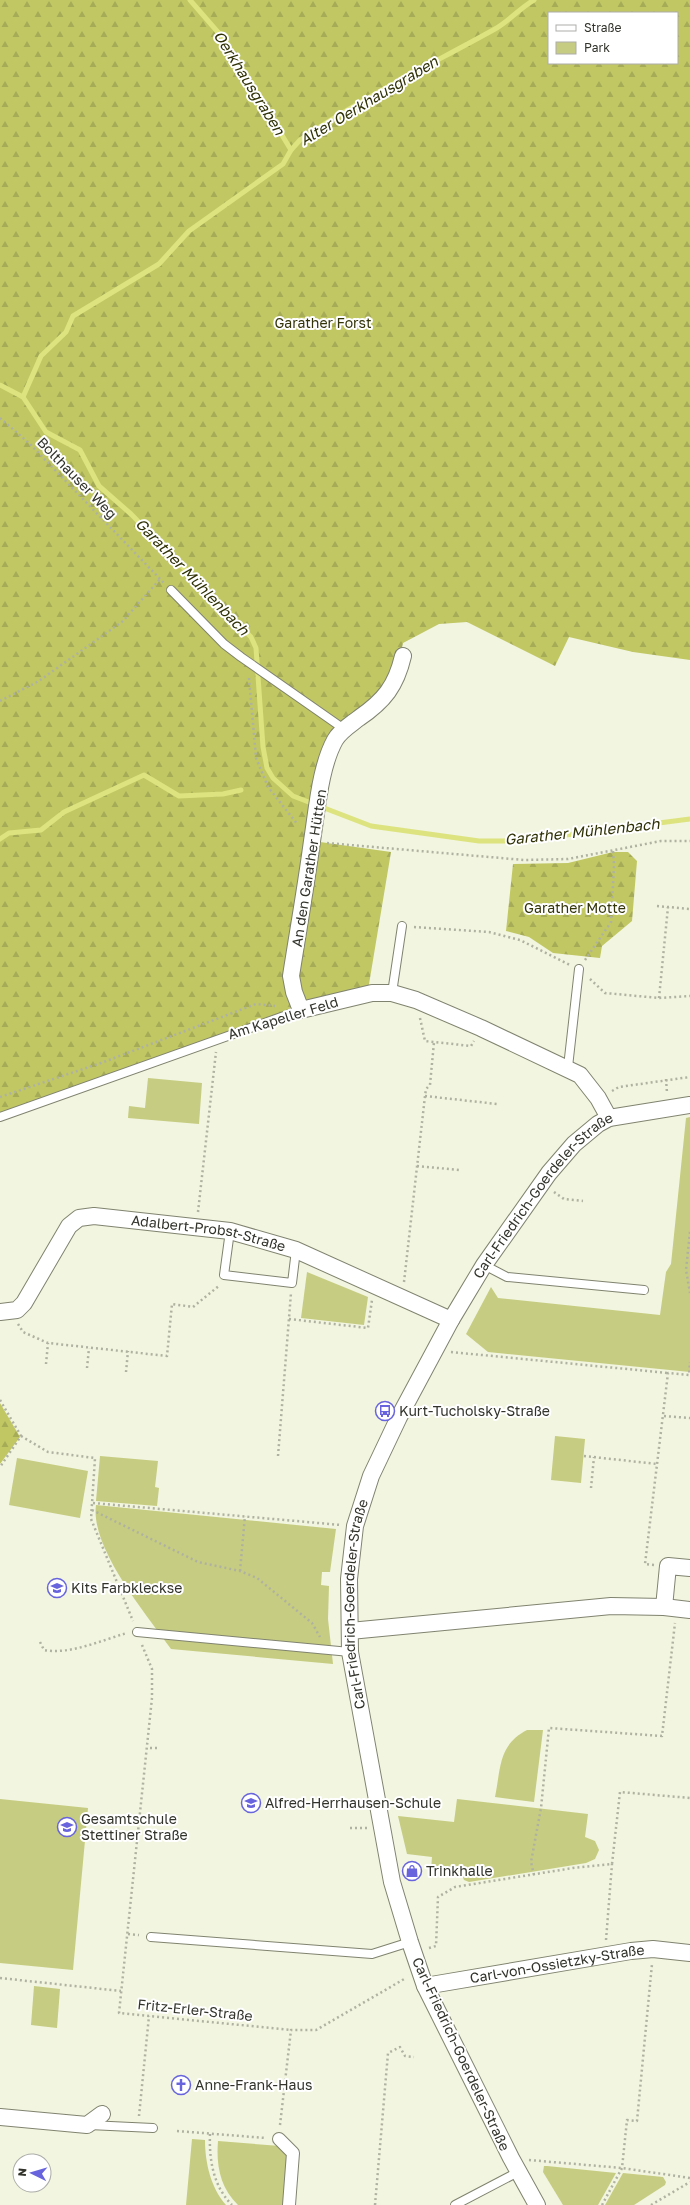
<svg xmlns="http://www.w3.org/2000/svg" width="690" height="2205" font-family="'Golos Text',sans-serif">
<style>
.green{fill:#c6cc81}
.forest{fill:url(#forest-firs);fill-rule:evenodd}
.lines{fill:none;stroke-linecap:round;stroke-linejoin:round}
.stream{stroke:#dce37f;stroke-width:5}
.service-casing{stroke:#80836f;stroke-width:10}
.pedestrian-casing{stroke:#80836f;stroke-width:14}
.minor-casing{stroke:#80836f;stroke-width:18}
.path{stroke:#b0b2a1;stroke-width:2.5;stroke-dasharray:2 3;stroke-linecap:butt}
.service{stroke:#fff;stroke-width:8}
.pedestrian{stroke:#fff;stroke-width:12}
.minor{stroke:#fff;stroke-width:16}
.labels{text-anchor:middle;stroke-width:4;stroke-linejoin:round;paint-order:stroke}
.park-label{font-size:14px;fill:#333509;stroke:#fff}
.street-label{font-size:14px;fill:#32332b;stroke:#fff}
.poi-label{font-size:14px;fill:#32332b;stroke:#fff;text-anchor:start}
.water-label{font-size:15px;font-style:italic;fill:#2f3105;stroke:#fff}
</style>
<defs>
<pattern id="forest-firs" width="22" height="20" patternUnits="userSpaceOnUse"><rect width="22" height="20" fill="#c0c763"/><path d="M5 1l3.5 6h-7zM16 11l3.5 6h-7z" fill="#a5ab56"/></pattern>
</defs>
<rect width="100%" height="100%" fill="#f2f5df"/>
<g class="green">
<path d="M 148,1078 L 202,1083 L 199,1124 L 128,1118 L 129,1106 L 145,1108 Z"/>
<path d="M 690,1117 L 690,1372 L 488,1352 L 466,1334 L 491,1287 L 498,1298 L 660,1315 L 666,1272 L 671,1264 L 686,1118 Z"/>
<path d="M 307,1272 L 368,1297 L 364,1325 L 301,1318 Z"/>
<path d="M 555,1436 L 585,1439 L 581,1483 L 551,1480 Z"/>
<path d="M 100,1456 L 158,1461 L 155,1487 L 159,1488 L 157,1506 L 96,1501 Z"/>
<path d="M 17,1458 L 88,1471 L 80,1518 L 9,1505 Z"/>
<path d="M 96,1505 L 336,1529 L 330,1572 L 322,1572 L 321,1585 L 329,1586 L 328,1619 L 333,1664 L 171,1649 C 147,1615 90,1548 96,1505 Z"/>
<path d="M 527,1730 L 543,1730 L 534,1802 L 495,1797 C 501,1768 498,1745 527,1730 Z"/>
<path d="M 0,1799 L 88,1808 L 73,1970 L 0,1963 Z"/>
<path d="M 457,1799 L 588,1814 L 585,1837 L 595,1841 L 599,1850 L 595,1859 L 586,1863 L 469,1882 L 464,1880 L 461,1873 L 431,1870 L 432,1857 L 407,1854 L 398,1816 L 454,1822 Z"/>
<path d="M 34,1986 L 60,1989 L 57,2028 L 31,2025 Z"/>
<path d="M 192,2139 L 205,2140 C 205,2163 211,2188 226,2205 L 186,2205 Z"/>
<path d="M 218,2141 L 280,2146 L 287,2156 L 283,2205 L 238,2205 C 220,2188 216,2165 218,2141 Z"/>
<path d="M 544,2166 L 547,2166 L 616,2173 L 598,2205 L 563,2205 L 543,2172 Z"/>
<path d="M 623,2173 L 663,2177 L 666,2182 L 665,2185 L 634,2205 L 605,2205 Z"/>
</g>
<g class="forest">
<path d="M 0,0 L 690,0 L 690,660 L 633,652 L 569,637 L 555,666 L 467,622 L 439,624 L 403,643 L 397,670 L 390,686 L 341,730 L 313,841 L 391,852 L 368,990 L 0,1115 ZM 549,13 L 677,13 L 677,63 L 549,63 Z"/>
<path d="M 613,852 L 628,852 L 637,861 L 632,921 L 602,946 L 600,958 L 553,953 L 529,937 L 506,931 L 513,864 L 568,863 Z"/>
<path d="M 0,1403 L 20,1437 L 0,1464 Z"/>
</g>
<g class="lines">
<g class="stream">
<path d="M 190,0 L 223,38 L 291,150"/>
<path d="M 0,385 L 23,397 L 46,432 L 80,450 L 99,486 L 131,514 L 251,637 L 256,648 L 263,747 L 267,768 L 273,778 L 293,796 L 371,826 L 479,841 L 519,841 L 690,819"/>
<path d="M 23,397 L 41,356 L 66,332 L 73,316 L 159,264 L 189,231 L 283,164 L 291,150 L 300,140 C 362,98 430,65 495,29 C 509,21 520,8 534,0"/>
<path d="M 0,839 L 9,833 L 41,830 L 64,812 L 144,775 L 179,796 L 223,794 L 241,790"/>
</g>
<defs>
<g id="service">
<path d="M 171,590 L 224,644 L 241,657 L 344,729"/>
<path d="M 392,993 L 402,926"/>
<path d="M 568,1067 L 579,969"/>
<path d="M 0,1117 L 301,1010"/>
<path d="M 230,1231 L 224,1275 L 292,1283 L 296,1250"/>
<path d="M 484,1265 L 507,1277 L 644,1290"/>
<path d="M 137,1632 L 350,1652"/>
<path d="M 151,1937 L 372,1954 L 410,1942"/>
<path d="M 89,2125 L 153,2128"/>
<path d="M 455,2205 L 518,2172"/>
</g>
<path id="pedestrian" d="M 279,2139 L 293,2153 L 289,2205"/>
<g id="minor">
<path d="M 403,656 C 396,686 384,701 359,718 C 350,725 340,731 335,740 C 320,767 317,810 312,841 C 306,886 298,931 291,976 L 294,992 L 301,1010 L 372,993 L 392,993 L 416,1000 L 481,1028 L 580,1075 L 598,1098 L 609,1118"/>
<path id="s1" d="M 0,1312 L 17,1310 L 24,1303 L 69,1226 L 79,1218 L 94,1216 L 230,1231 L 296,1250 L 451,1320"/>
<path d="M 664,1607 L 668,1566 L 690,1568"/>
<path d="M 350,1631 L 611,1606 L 664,1607 L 690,1610"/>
<path id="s2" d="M 425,1986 L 631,1951 L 653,1949 L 690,1953"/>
<path d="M 0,2117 L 87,2125 L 102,2114"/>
<path id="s3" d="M 537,2205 L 511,2158 L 425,1986 L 410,1942 L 392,1882 L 350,1652 L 349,1579 L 355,1526 L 371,1476 L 399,1417 L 451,1320 L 484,1265 L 549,1173 L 574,1144 L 598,1124 L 609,1118 L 690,1105"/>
</g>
</defs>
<use href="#service" class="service-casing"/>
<use href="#pedestrian" class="pedestrian-casing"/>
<use href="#minor" class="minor-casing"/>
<g class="path">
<path d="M 0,418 L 30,444 L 164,583"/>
<path d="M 249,678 L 256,758 L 268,787 L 298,825"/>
<path d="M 0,701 L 39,681 L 123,621 L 160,579"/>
<path d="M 327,843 L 524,860 L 568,859 L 661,841 L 690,841"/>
<path d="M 657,906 L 690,909"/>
<path d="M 414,927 L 489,932 L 520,940 L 570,965"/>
<path d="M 585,960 L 611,922 L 614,866 L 613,851"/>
<path d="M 590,979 L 605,993 L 659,998 L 690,996"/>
<path d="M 659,998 L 668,907"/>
<path d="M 420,1018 L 425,1041 L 471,1046 L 474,1041"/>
<path d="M 666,1079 L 667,1093"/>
<path d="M 612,1091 L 619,1087 L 690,1077"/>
<path d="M 425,1096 L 497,1104"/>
<path d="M 0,1097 L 101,1063 L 256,1004 L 275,1006"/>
<path d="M 417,1166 L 459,1170"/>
<path d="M 554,1192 L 564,1199 L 583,1201"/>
<path d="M 198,1212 L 216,1052"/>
<path d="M 690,1232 L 686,1270 L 690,1293"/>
<path d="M 404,1282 L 425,1096 L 426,1089 L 430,1085 L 434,1042"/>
<path d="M 289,1319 L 368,1328 L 372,1300"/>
<path d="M 18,1324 L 23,1332 L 48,1343 L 167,1356 L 172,1304 L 193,1307 L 220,1285"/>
<path d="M 451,1352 L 668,1373"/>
<path d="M 46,1364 L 48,1343"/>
<path d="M 87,1368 L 89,1348"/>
<path d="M 126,1372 L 128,1351"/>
<path d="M 0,1400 L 21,1436 L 0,1467"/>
<path d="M 664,1416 L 690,1418"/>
<path d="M 21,1436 L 48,1452 L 95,1458 L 91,1519 L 133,1621"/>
<path d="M 278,1456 L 291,1293"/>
<path d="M 584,1456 L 657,1464"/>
<path d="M 591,1488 L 594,1457"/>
<path d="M 93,1503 L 341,1525"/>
<path d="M 92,1510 L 198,1562 L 240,1571 L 257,1578 L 312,1623 L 320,1637"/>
<path d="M 654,1565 L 645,1564 L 668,1373 L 689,1375 L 690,1362"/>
<path d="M 240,1571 L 245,1516"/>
<path d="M 40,1642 L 44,1650 C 70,1655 102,1640 127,1633"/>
<path d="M 142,1645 L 152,1669 L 152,1698 L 119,2013 L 291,2030"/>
<path d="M 150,1748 L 160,1748"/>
<path d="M 350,1828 L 367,1828"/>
<path d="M 534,1875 L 531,1862 L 541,1808 L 549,1728 L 662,1736 L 675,1623"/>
<path d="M 128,1934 L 139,1935"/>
<path d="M 606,1940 L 612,1864"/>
<path d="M 429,1948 L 436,1946 L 438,1897 L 455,1887 L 573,1868 L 612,1864 L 620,1792 L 690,1798"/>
<path d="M 0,1978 L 121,1991"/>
<path d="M 139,2116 L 149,2016"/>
<path d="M 280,2125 L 291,2030 L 316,2030 L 406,1978"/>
<path d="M 177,2131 L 266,2138"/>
<path d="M 210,2134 C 209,2159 213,2186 232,2205"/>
<path d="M 529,2160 L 622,2168 L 690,2178"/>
<path d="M 375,2205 L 388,2053 L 400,2047 L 405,2056 L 414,2057"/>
<path d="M 602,2205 L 622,2168 L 627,2120 L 637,2121 L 652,1964"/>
<path d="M 651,2205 L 690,2182"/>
</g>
<use href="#service" class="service"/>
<use href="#pedestrian" class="pedestrian"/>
<use href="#minor" class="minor"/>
</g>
<defs>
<symbol id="bus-ring" viewBox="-11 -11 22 22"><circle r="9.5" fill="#fff" stroke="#6864dd" stroke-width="1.5"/><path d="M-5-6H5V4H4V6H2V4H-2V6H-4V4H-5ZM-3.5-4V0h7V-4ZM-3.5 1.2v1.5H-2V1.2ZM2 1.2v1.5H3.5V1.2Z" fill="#6864dd"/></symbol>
<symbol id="school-ring" viewBox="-11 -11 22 22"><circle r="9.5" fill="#fff" stroke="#6864dd" stroke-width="1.5"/><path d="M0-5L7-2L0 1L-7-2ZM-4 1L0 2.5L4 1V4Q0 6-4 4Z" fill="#6864dd"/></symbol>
<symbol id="shop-ring" viewBox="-11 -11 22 22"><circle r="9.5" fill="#fff" stroke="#6864dd" stroke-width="1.5"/><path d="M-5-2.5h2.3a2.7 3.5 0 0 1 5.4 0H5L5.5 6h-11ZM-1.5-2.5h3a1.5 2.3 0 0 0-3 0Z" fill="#6864dd"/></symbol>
<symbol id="church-ring" viewBox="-11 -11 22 22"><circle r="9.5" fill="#fff" stroke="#6864dd" stroke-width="1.5"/><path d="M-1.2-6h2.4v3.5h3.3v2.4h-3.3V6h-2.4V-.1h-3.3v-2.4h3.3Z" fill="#6864dd"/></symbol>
</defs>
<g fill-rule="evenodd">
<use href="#bus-ring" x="374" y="1400" width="22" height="22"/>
<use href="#school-ring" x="46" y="1577" width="22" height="22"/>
<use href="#school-ring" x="240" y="1792" width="22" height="22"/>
<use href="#school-ring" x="56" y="1816" width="22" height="22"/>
<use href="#shop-ring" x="401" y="1860" width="22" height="22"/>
<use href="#church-ring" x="170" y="2074" width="22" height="22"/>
</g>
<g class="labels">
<g class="park-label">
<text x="323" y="328">Garather Forst</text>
<text x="575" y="913">Garather Motte</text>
</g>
<g class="street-label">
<text transform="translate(77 478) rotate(46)" y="5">Bolthauser Weg</text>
<text transform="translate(309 868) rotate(-81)" y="5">An den Garather Hütten</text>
<text transform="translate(283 1018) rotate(-17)" y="5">Am Kapeller Feld</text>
<text dy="5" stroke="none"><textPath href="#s3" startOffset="1099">Carl-Friedrich-Goerdeler-Straße</textPath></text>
<text dy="5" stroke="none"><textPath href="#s1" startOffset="260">Adalbert-Probst-Straße</textPath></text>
<text dy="5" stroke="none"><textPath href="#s3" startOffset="637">Carl-Friedrich-Goerdeler-Straße</textPath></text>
<text dy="5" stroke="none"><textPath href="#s2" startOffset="134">Carl-von-Ossietzky-Straße</textPath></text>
<text transform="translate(195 2010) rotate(6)" y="5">Fritz-Erler-Straße</text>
<text transform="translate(461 2054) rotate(65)" y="5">Carl-Friedrich-Goerdeler-Straße</text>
</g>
<g class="poi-label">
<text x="399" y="1416">Kurt-Tucholsky-Straße</text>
<text x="71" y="1593">Kits Farbkleckse</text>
<text x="265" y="1808">Alfred-Herrhausen-Schule</text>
<text x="81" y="1824">Gesamtschule<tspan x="81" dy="16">Stettiner Straße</tspan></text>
<text x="426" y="1876">Trinkhalle</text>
<text x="195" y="2090">Anne-Frank-Haus</text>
</g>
<g class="water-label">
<text transform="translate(249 83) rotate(58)" y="5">Oerkhausgraben</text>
<text transform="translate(369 101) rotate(-31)" y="5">Alter Oerkhausgraben</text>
<text transform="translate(192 577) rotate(46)" y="5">Garather Mühlenbach</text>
<text transform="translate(582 832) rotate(-6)" y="5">Garather Mühlenbach</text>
</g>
</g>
<rect x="548" y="12" width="130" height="52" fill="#ffffff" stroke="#adadaa"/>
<rect x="556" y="25" width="20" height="6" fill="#ffffff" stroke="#adadaa"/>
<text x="584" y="32" font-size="12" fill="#32332b">Straße</text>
<rect x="556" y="42" width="20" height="12" fill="#c6cc81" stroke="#adadaa"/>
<text x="584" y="52" font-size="12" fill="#32332b">Park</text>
<g transform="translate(32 2173) rotate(275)"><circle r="19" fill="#ffffff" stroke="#adadaa"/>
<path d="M0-3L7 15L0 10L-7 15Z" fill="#6864dd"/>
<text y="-6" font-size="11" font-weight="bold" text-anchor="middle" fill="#32332b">N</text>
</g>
</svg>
